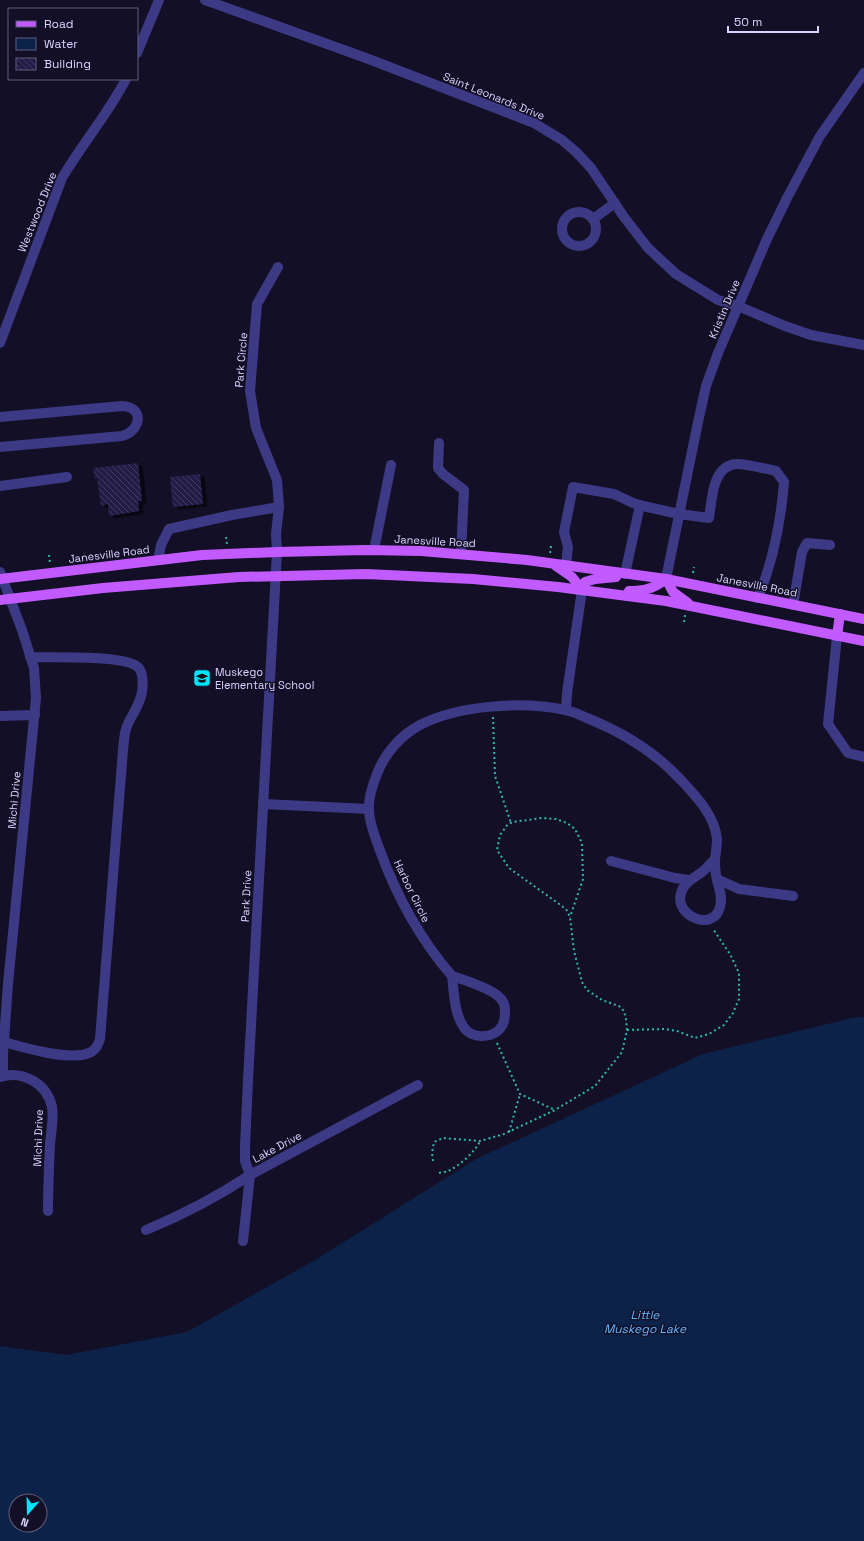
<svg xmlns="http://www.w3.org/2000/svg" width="864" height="1541" font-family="'Space Grotesk',sans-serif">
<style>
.water{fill:#0c2248;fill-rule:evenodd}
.building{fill:url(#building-back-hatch);filter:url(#shadow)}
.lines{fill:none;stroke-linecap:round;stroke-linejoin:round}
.path{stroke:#2fb8b0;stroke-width:2;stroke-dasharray:2 3;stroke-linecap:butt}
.minor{stroke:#3d3a85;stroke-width:10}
.major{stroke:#c25bff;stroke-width:10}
.labels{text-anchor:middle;stroke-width:3;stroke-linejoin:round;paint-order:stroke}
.street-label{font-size:11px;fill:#d9d4ff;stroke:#130f26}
.poi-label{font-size:11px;fill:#d9d4ff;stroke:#130f26;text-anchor:start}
.water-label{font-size:12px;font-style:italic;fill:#62b6ff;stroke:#130f26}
</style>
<defs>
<pattern id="building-back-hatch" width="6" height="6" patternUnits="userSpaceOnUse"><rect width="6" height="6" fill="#241b47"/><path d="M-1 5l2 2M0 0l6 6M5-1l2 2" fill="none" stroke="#433b63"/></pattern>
<filter id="shadow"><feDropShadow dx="4.5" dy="2.5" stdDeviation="0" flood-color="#0009"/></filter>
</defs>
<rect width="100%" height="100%" fill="#130f26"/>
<path class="water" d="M 864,1017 L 864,1541 L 0,1541 L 0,1346 L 66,1355 L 187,1332 L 315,1260 L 478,1158 L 703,1054 L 852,1018 ZM 16,1501 L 40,1501 L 40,1525 L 16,1525 Z"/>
<g class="building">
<path d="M 138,463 L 142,501 L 138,501 L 139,511 L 109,516 L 108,504 L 101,506 L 97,478 L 95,479 L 93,468 Z"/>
<path d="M 200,474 L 203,504 L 173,507 L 170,477 Z"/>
</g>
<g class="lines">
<g class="path">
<path d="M 226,537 L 227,544"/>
<path d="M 550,553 L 551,546"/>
<path d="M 49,555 L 50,563"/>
<path d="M 693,573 L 694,567"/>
<path d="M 684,622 L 685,615"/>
<path d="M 493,717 L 495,776 L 511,823"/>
<path d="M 627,1030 L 665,1029 L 677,1031 L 695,1038 L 709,1034 L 724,1025 L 733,1013 L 739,999 L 739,973 L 730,954 L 713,929"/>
<path d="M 497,1043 L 520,1094 L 555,1110"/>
<path d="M 509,1132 L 520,1094"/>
<path d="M 433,1161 L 432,1153 L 434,1142 L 443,1138 L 480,1141 L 504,1134 L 555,1110 L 595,1086 L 622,1052 L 627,1030 L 626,1019 L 624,1011 L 619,1006 L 602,1000 L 587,990 L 582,982 L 574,951 L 570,917 L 566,909 L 509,868 L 497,850 L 500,835 L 508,824 L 513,822 L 542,818 L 556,819 L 567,823 L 575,829 L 582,843 L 583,879 L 570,917"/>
<path d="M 439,1173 C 442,1172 446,1172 448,1171 C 458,1167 476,1151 480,1141"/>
</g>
<g class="minor">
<path d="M 205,0 L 366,58 L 534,123 L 562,140 L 576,152 L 591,168 L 624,217 L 648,248 L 676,274 L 718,300 L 738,306 L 785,326 L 811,335 L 864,345"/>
<path d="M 137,53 L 159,0"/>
<circle cx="579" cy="229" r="17"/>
<path d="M 593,219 L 615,203"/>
<path d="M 0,343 L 62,178 C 82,144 108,114 126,79"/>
<path d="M 0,417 L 122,406 C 145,407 141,431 122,436 L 0,447"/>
<path d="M 439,443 L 438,468 L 443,474 L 464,490 L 461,554"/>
<path d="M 0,486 L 67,477"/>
<path d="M 374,550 L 391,465"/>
<path d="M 158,560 L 161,545 L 169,529 L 232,515 L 279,507"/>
<path d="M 566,565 L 568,547 L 564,532 L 573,487 L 614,494 L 633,503 L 643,506 L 679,514 L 709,518 C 712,500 712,466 736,464 C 743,463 767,469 776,471 L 784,482 C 781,521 773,561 758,598"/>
<path d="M 0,572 L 22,630 L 34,668 L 36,698 L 8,984 L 3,1054 L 3,1076"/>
<path d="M 625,574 L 640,505"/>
<path d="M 666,579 L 698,422 L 706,386 L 718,353 L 767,239 L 787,198 L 820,136 L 864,73"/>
<path d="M 793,605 L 802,552 L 807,543 L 830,545"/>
<path d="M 837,636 L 828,724 L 848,753 L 864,757"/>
<path d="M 566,710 L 567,693 L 582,590"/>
<path d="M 0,716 L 35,715"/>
<path d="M 263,804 L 369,809"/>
<path d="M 715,859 C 715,866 715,873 717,880 C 719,889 723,897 720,907 C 714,932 674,917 681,893 C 684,882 694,878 702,872 C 707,868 711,863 715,859 Z"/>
<path d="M 611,861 L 675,878 L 689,880"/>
<path d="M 717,879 L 739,889 L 793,896"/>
<path d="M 452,976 C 419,938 396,895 379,848 C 375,836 369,823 369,810 C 368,799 373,784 377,774 C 385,753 401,735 420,725 C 459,705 523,701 565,710 C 572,711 580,715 587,718 C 622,732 655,752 681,780 C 696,796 715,816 717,839 C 717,845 716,852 715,859"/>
<path d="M 452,976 C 464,980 490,988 499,997 C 503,1000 505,1006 505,1011 C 505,1016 505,1021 502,1026 C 494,1039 471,1040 463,1026 C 454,1012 454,992 452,976 Z"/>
<path d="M 4,1042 C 25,1048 69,1061 89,1053 C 96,1050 98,1045 100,1039 L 123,750 C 124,742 124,733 127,726 C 132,714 140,705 142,692 C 143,685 143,674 139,668 C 127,654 50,658 30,657"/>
<path d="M 0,1077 C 22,1070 47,1083 52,1107 C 54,1118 51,1132 50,1144 C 49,1166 48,1188 48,1211"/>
<path d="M 146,1230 C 182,1215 217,1197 250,1175 L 418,1085"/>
<path d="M 243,1241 L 250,1175 L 245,1161 L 245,1146 L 248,1080 L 277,552 L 276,534 L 279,507 L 277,480 L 256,428 L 250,391 L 257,304 L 278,267"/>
</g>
<g class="major">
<path d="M 556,566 L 572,577 L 582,590"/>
<path d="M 0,579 L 202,555 L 277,552 L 365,550 L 421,551 L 527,560 L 666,579 L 864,619"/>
<path d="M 666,579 L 673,592 L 688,603"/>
<path d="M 582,590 L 585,582 L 595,579 L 616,577"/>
<path d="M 629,591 C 643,591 654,589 666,579"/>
<path d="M 0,600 L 103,588 L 239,577 L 366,574 L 473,579 L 558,587 L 666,601 L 864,641"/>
<path d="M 837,636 L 840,614"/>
</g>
</g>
<defs>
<symbol id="school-square" viewBox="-11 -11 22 22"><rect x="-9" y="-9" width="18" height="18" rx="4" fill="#00e5ff" stroke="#130f26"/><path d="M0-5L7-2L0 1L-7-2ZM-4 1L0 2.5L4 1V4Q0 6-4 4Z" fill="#111"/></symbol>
</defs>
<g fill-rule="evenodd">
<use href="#school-square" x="192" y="668" width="20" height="20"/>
</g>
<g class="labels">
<g class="street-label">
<text transform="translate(494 96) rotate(22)" y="4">Saint Leonards Drive</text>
<text transform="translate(37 212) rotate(-68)" y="4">Westwood Drive</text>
<text transform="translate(724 309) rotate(-67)" y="4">Kristin Drive</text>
<text transform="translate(241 360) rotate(-85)" y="4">Park Circle</text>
<text transform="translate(435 541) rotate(3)" y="4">Janesville Road</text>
<text transform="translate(109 554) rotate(-7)" y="4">Janesville Road</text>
<text transform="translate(757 585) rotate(11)" y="4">Janesville Road</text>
<text transform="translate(14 800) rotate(-85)" y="4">Michi Drive</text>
<text transform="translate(412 891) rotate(64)" y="4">Harbor Circle</text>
<text transform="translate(246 896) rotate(-87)" y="4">Park Drive</text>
<text transform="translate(38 1138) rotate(-88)" y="4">Michi Drive</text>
<text transform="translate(277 1147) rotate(-28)" y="4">Lake Drive</text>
</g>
<g class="poi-label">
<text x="215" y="676">Muskego<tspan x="215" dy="13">Elementary School</tspan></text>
</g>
<g class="water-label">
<text x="645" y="1319">Little<tspan x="645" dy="14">Muskego Lake</tspan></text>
</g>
</g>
<rect x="8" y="8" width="130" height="72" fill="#130f26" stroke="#625e7d"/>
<rect x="16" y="21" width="20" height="6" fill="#c25bff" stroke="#625e7d"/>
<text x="44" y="28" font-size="12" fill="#d9d4ff">Road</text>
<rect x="16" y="38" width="20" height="12" fill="#0c2248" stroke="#625e7d"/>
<text x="44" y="48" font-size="12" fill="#d9d4ff">Water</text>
<rect x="16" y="58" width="20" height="12" fill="url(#building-back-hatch)" stroke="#625e7d"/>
<text x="44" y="68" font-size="12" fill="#d9d4ff">Building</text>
<g transform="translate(28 1513) rotate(200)"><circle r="19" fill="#130f26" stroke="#625e7d"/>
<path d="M0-3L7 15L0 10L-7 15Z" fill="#00e5ff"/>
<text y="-6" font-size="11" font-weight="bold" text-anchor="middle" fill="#d9d4ff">N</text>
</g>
<path d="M728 26v6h90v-6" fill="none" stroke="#d9d4ff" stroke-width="2"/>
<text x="734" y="26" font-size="12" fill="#d9d4ff" stroke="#130f26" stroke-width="3" paint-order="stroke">50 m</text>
</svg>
